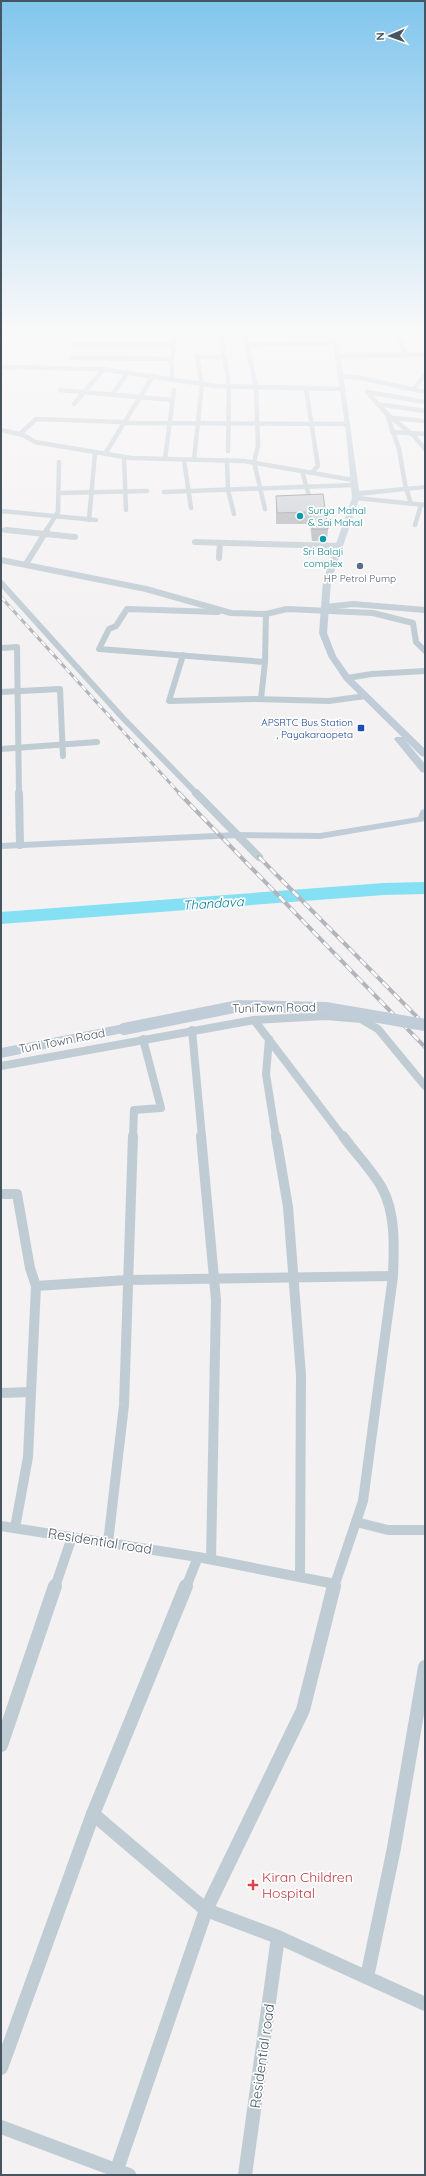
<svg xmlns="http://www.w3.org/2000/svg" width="426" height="2176" font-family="Quicksand,sans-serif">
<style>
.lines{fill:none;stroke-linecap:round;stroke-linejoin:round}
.river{fill:#86e0f4;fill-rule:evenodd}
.street-far4{stroke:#c0ccd4;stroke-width:4.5}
.street-far3{stroke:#c0ccd4;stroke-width:6}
.street-far2{stroke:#c0ccd4;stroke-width:8}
.street-far1{stroke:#c0ccd4;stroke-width:10}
.street{stroke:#c0ccd4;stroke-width:14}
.secondary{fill:#c0cdd9;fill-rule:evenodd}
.rail-far1-casing{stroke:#b2b6bc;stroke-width:3}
.rail-casing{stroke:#b2b6bc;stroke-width:4}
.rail-far1{stroke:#fff;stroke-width:2;stroke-dasharray:6;stroke-linecap:butt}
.rail{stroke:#fff;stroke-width:2.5;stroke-dasharray:8;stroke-linecap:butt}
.secondary-bridge{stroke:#c0cdd9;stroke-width:12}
.wall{fill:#afb3b8}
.building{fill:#ccd0d6;stroke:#8f9296}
.culture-dot{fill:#0f9aa8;stroke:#fff;stroke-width:1.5}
.service-dot{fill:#5c6f8a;stroke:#fff;stroke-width:1.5}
.transit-dot{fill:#1a4fb4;stroke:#fff;stroke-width:1.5}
.health-dot{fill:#e0444e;stroke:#fff;stroke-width:1.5}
.labels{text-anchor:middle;stroke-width:3.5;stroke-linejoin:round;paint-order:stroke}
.far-culture-label{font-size:10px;fill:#0d838f;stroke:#fff;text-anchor:start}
.far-service-label{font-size:10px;fill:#4e5e75;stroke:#fff}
.far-transit-label{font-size:10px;fill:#164399;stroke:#fff;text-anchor:end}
.street-label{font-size:12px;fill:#475560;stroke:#fff}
.water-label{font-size:13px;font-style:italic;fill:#037d98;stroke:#fff}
.near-street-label{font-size:14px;fill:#475560;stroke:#fff}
.near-health-label{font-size:14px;fill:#be3a42;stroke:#fff;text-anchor:start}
</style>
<rect width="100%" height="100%" fill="#f3f1f1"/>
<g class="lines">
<path class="river" d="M 425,882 L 425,894 L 384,895 L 1,924 L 1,912 L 384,883 Z"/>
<g class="street-far4">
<path d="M 220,331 L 229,386 L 228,451"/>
<path d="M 244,331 L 256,388 L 258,446 L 254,462 L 265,509"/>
<path d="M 361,331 L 363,338"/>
<path d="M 397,331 L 406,356"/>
<path d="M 1,332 L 175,332"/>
<path d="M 73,345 L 174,345"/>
<path d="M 247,345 L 336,343"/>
<path d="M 338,356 L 425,355"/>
<path d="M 71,358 L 172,359"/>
<path d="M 1,367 L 101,369 L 216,386 L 343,389"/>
<path d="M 341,376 L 361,378 L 425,392"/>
<path d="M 172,380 L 172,359 L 176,331"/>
<path d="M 306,389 L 318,466 L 311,473"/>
<path d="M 414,389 L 425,374"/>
<path d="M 60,390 L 172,400"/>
<path d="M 367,392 L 387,414 L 399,449 L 405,484 L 411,504"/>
<path d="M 367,392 L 425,402"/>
<path d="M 112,395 L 128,372"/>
<path d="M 74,404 L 103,370"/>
<path d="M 377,404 L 425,411"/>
<path d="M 387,414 L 414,436 L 425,449"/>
<path d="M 393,418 L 425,421"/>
<path d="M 122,423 L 348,424"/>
<path d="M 1,430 L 23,435 L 35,442 L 131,458 L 244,461 L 353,480"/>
<path d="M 392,432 L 425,434"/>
<path d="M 20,434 L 36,419 L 123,422"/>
<path d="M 105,454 L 153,376"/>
<path d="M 124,457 L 126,510"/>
<path d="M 165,459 L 174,390"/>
<path d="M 184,460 L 191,508"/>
<path d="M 194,460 L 202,384 L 197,357 L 223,357"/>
<path d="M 227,460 L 228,490 L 234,514"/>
<path d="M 302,471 L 311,503"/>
<path d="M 164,492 L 353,485"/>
<path d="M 59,493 L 147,491"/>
<path d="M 356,498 L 425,505"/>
<path d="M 1,511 L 96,520"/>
<path d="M 89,520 L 95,453"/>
<path d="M 415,525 L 421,505"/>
<path d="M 1,530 L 17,531"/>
<path d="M 46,531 L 58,512 L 59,462"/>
</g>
<g class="street-far3">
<path d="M 6,530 L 75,537"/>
<path d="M 195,542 L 339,546"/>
<path d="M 219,558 L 220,543"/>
<path d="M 1,560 L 146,589 L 231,613 L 266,614 L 287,609 L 373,613 L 413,623 L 416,642 L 425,651"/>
<path d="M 26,564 L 47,530"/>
<path d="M 1,583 L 122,717 L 197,794"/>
<path d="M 325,607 L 353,604 L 425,610"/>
<path d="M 218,612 L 127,609 L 116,626 L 109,629 L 99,649 L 265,662"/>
<path d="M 1,648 L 17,647 L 19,794"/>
<path d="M 183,655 L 169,701 L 255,699 L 329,701 L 366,696"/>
<path d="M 347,678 L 372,674 L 425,671"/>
<path d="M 1,692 L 60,689 L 63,756"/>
<path d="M 261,699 L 265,662 L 266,614"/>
<path d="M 1,749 L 97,742"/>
</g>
<g class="street-far2">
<path d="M 19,793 L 20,845"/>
<path d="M 196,793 L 259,857"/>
<path d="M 254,1020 L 343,1137"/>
<path d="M 192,1030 L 202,1137"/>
<path d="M 269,1039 L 266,1074 L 276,1137"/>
<path d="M 1,1066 L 254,1020 L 326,1016 L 361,1019 L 378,1029 L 425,1086"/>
<path d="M 133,1137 L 134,1110 L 161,1108 L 143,1039"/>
</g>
<g class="street-far1">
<path d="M 201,1136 L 216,1300 L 211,1559"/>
<path d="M 276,1136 L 288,1207 L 301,1375 L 300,1577"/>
<path d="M 1,1194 L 17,1194 L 30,1268 L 36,1286 L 28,1457 L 15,1528"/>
<path d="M 36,1286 L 127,1280 L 393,1276"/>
<path d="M 1,1393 L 31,1392"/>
<path d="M 356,1522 L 388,1530 L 425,1530"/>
<path d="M 1,1526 L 198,1557"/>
<path d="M 108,1543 L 124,1405 L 133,1136"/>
<path d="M 55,1587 L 72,1537"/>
<path d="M 186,1587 L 198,1557 L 335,1584"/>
<path d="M 334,1587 L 363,1501 L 393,1276 C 394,1248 396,1213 382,1188 C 372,1170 355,1153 343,1136"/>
</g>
<g class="street">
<path d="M 1,1745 L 55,1586"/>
<path d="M 93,1814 L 206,1910 L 278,1937 L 425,2004"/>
<path d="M 367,1977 L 394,1848 L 425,1667"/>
<path d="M 1,2068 L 93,1814 L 186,1586"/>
<path d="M 1,2127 L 129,2175"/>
<path d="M 115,2175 L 206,1910 L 303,1710 L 334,1586"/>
<path d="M 245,2175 L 278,1937"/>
</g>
<g class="secondary">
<path d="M 321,331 L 327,331 L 339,344 L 359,491 L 425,485 L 425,489 L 360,496 L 331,581 L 327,633 L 336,656 L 350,676 L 425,749 L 425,757 L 421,756 L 405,740 L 425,764 L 425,773 L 421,772 L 394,739 L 396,737 L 402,737 L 344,680 L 328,656 L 319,633 L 323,581 L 352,498 L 346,432 L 333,344 Z"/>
<path d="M 425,809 L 425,821 L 320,839 L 237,838 L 1,849 L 1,843 L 237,832 L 320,833 L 418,817 L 421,810 Z"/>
<path d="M 124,1024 L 128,1026 L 130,1029 L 128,1032 L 1,1058 L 1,1048 Z"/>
</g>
<defs>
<path id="rail-far1" d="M 1,597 L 180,794"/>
<g id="rail">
<path d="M 179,793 L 425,1047"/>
<path d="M 259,857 L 425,1025"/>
</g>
</defs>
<use href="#rail-far1" class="rail-far1-casing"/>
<use href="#rail" class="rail-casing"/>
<use href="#rail-far1" class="rail-far1"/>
<use href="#rail" class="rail"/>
<path class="secondary-bridge" d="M 124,1029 L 239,1006 L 326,1008 L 425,1025"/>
</g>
<path class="wall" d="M 323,494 L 328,529 L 327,541 L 312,541 L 310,524 L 276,524 L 276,496 Z"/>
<path class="building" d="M 323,494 L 328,529 L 313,529 L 310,512 L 277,513 L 276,496 Z"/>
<linearGradient id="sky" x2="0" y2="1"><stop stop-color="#81c6ed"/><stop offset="0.52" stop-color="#faf9f9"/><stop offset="1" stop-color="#faf9f9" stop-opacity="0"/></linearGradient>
<rect width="426" height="635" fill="url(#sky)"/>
<g class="culture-dot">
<circle cx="300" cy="516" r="4"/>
<circle cx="323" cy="539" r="4"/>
</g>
<circle class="service-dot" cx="360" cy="566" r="4"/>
<rect class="transit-dot" x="357" y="724" width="8" height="8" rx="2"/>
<path class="health-dot" d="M251 1879h4v4h4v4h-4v4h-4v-4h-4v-4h4z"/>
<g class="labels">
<g class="far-culture-label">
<text x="308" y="514">Surya Mahal<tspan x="308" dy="12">&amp; Sai Mahal</tspan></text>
<text x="323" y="555" text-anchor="middle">Sri Balaji<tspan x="323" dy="12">complex</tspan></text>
</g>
<g class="far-service-label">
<text x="360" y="582">HP Petrol Pump</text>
</g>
<g class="far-transit-label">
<text x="353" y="726">APSRTC Bus Station<tspan x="353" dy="12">, Payakaraopeta</tspan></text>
</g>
<g class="street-label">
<text transform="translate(274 1008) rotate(-1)" y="4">TuniTown Road</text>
<text transform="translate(62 1041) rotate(-11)" y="4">Tuni Town Road</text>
</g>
<g class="water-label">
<text transform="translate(213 903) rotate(-4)" y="5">Thandava</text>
</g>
<g class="near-street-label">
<text transform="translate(100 1541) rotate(9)" y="5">Residential road</text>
<text transform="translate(262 2056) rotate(-82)" y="5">Residential road</text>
</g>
<g class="near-health-label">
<text x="262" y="1882">Kiran Children<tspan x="262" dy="16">Hospital</tspan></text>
</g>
</g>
<rect width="426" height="2176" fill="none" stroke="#475560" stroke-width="4"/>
<g transform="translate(390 36) rotate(268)" stroke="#ffffff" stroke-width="3" paint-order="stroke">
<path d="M0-3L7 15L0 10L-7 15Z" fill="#475560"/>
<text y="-6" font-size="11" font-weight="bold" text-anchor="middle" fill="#475560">N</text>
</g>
</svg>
